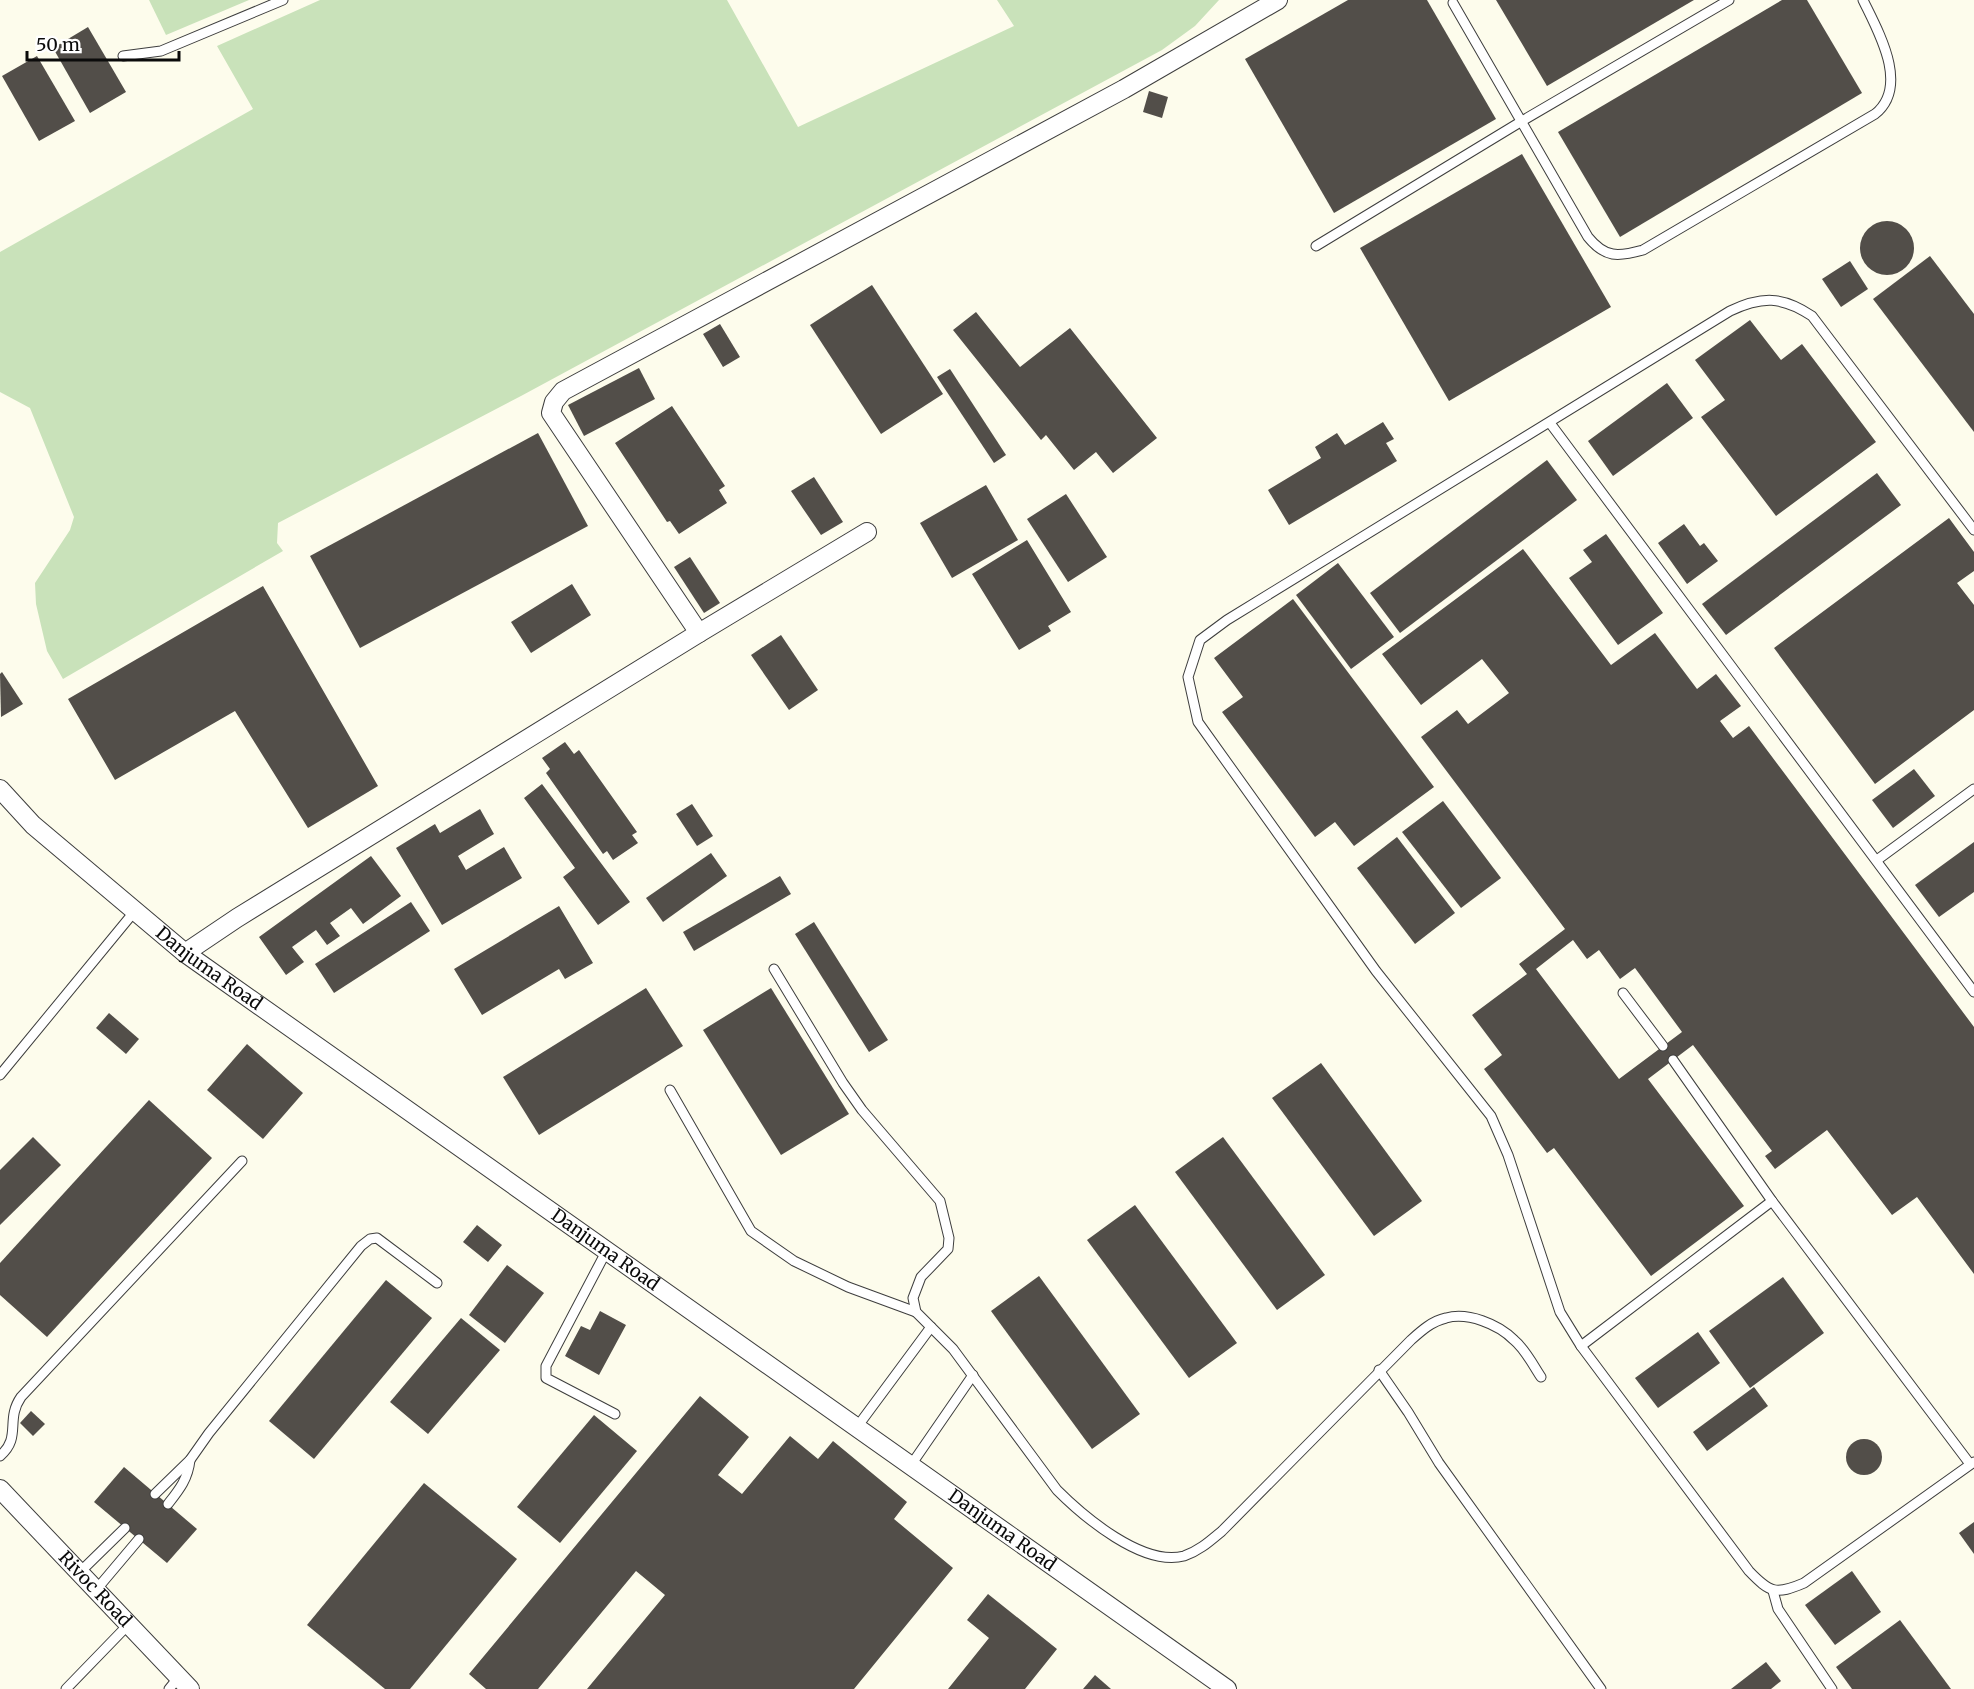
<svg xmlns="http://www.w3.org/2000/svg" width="1974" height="1689" font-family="Merriweather,serif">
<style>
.green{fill:#c9e2ba}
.building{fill:#524e49;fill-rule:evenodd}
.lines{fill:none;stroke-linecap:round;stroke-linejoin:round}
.lane-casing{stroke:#3e3e3e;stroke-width:11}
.street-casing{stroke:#3e3e3e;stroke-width:20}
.lane{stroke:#fff;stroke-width:9}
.street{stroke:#fff;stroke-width:18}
.labels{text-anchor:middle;stroke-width:6;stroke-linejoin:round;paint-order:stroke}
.street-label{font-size:18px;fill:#0b0b0b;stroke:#fff}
</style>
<rect width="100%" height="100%" fill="#fdfcec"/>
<g class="green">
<path d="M 149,0 L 249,0 L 166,35 Z"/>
<path d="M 320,0 L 727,0 L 798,127 L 1014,26 L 997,0 L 1219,0 L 1195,26 L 1162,50 L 521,396 L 278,523 L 277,543 L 283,551 L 63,679 L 47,651 L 36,604 L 35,583 L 70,530 L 74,517 L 30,408 L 0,392 L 0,252 L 253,109 L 217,46 Z"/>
</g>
<g class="building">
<path d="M 1348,0 L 1427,0 L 1496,119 L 1334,213 L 1245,59 Z"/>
<path d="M 1496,0 L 1694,0 L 1547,86 Z"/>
<path d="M 1782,0 L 1807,0 L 1862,93 L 1620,237 L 1558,132 Z"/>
<path d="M 88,27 L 126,92 L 90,113 L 53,48 Z"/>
<path d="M 37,56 L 75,121 L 39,141 L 2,76 Z"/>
<path d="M 1149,91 L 1168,97 L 1162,118 L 1143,112 Z"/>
<path d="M 1522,154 L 1611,307 L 1449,401 L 1360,248 Z"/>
<circle cx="1887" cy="248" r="27"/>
<path d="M 1930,256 L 1974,314 L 1974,432 L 1873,299 Z"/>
<path d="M 1850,261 L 1868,289 L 1841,307 L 1822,279 Z"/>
<path d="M 872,285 L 943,394 L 881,434 L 810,325 Z"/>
<path d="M 976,312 L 1020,367 L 1070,328 L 1157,438 L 1113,473 L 1096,452 L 1074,470 L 1046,435 L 1041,440 L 953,330 Z"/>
<path d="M 1750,320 L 1781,360 L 1802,344 L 1876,442 L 1776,516 L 1701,417 L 1725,400 L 1695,360 Z"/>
<path d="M 720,324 L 740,357 L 723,367 L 703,334 Z"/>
<path d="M 639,368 L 655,399 L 584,436 L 568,405 Z"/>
<path d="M 950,369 L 1006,455 L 994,463 L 937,377 Z"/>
<path d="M 1667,383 L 1693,418 L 1613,476 L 1588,441 Z"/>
<path d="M 672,406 L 725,486 L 719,490 L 727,503 L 679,534 L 670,521 L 667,522 L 615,443 Z"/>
<path d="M 1383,422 L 1394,439 L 1386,443 L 1397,461 L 1289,525 L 1268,490 L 1321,458 L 1315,447 L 1337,433 L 1345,445 Z"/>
<path d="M 538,433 L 588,526 L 360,648 L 310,556 Z"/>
<path d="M 1547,460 L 1577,500 L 1400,633 L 1370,593 Z"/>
<path d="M 1877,473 L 1901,505 L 1726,635 L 1702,604 Z"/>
<path d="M 814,477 L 843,522 L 821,535 L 791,491 Z"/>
<path d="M 986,485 L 1018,540 L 952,578 L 920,523 Z"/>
<path d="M 1066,494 L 1107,557 L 1068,582 L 1027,519 Z"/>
<path d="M 1949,518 L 1974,552 L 1974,571 L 1957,583 L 1974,605 L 1974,710 L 1875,784 L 1774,648 Z"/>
<path d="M 1684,524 L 1700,546 L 1704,543 L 1718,561 L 1687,584 L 1658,543 Z"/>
<path d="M 1606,534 L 1663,613 L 1618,645 L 1569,578 L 1592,562 L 1583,550 Z"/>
<path d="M 1027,540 L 1071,612 L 1048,626 L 1051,631 L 1019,650 L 972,574 Z"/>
<path d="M 1523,549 L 1611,665 L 1655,633 L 1697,689 L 1716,674 L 1741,706 L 1720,721 L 1733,738 L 1749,726 L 1974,1027 L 1974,1274 L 1917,1197 L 1892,1215 L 1827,1130 L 1775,1169 L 1765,1156 L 1772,1151 L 1693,1045 L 1648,1079 L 1744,1206 L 1651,1276 L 1554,1148 L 1547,1153 L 1484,1069 L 1502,1055 L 1472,1015 L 1527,974 L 1519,964 L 1565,929 L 1421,737 L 1457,710 L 1468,724 L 1509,693 L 1482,659 L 1421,705 L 1382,654 ZM 1573,940 L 1587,959 L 1599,950 L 1620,979 L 1635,968 L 1682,1032 L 1619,1079 L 1536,969 Z"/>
<path d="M 690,557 L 720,603 L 704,613 L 674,567 Z"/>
<path d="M 1338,563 L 1394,637 L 1351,669 L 1296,595 Z"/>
<path d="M 572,584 L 591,615 L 531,653 L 511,622 Z"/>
<path d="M 263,586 L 378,786 L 308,828 L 235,711 L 115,780 L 68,699 Z"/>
<path d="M 1293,599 L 1434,787 L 1354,846 L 1335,822 L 1315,837 L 1222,712 L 1243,697 L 1214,658 Z"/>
<path d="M 781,635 L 818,690 L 789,710 L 751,655 Z"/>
<path d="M 2,672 L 23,704 L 1,717 L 0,674 Z"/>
<path d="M 565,742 L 574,754 L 579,750 L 637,832 L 632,835 L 638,843 L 613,860 L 607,851 L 603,854 L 546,773 L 550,769 L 542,758 Z"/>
<path d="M 1914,769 L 1935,796 L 1893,828 L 1872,800 Z"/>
<path d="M 542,784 L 630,902 L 598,925 L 563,877 L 575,868 L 524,798 Z"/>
<path d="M 1443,801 L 1501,878 L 1461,908 L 1402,832 Z"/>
<path d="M 692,804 L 713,836 L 697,846 L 676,814 Z"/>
<path d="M 480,809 L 494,834 L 458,856 L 466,870 L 504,847 L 522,878 L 442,925 L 396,848 L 435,824 L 440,833 Z"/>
<path d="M 1397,837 L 1455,913 L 1415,944 L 1357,868 Z"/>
<path d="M 1974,842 L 1974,892 L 1939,917 L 1915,885 Z"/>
<path d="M 711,853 L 727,876 L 663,922 L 646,898 Z"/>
<path d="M 371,856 L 401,896 L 363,924 L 351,908 L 330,923 L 340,936 L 327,945 L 316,930 L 292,947 L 304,962 L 286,975 L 259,937 Z"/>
<path d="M 780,876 L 791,894 L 694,951 L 683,932 Z"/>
<path d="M 411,902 L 430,931 L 334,993 L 315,964 Z"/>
<path d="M 559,906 L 593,963 L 565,979 L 559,969 L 482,1015 L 454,969 Z"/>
<path d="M 814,922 L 888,1040 L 869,1052 L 795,934 Z"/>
<path d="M 646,988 L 683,1046 L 539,1135 L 503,1077 Z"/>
<path d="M 771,988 L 849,1114 L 781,1155 L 703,1030 Z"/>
<path d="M 109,1013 L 139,1039 L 126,1054 L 96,1028 Z"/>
<path d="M 247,1044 L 303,1093 L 263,1139 L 207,1090 Z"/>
<path d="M 1321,1063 L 1422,1201 L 1374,1236 L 1272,1098 Z"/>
<path d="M 149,1100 L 212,1158 L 47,1337 L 0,1295 L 0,1263 Z"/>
<path d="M 33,1137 L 61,1165 L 0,1225 L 0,1170 Z"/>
<path d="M 1223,1137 L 1325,1275 L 1277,1310 L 1175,1172 Z"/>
<path d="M 1135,1205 L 1237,1343 L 1189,1378 L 1087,1240 Z"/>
<path d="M 477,1225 L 502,1245 L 488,1262 L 463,1242 Z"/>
<path d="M 507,1265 L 544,1293 L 505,1343 L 469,1315 Z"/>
<path d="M 1039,1276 L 1140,1414 L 1092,1449 L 991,1311 Z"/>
<path d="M 1783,1277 L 1824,1333 L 1750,1388 L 1709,1331 Z"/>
<path d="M 386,1280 L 432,1318 L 314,1459 L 269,1421 Z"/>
<path d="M 600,1311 L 626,1325 L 599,1375 L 565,1356 L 581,1326 L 590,1330 Z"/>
<path d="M 461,1318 L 500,1350 L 428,1434 L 390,1402 Z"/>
<path d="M 1698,1332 L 1720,1363 L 1658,1408 L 1635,1378 Z"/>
<path d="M 1754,1387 L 1768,1406 L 1707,1451 L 1693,1432 Z"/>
<path d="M 700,1396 L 749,1437 L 718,1475 L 742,1494 L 790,1436 L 818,1459 L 833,1441 L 907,1502 L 894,1519 L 953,1568 L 854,1689 L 587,1689 L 665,1595 L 636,1571 L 538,1689 L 486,1689 L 469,1674 Z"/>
<path d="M 31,1411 L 45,1424 L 33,1436 L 20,1423 Z"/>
<path d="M 594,1415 L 637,1451 L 560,1543 L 517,1507 Z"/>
<circle cx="1864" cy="1457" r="18"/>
<path d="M 124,1467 L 197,1529 L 167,1563 L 94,1502 Z"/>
<path d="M 424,1483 L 517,1559 L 410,1689 L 385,1689 L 307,1625 Z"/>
<path d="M 1974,1522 L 1974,1554 L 1959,1533 Z"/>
<path d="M 1852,1571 L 1881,1612 L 1835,1645 L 1805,1605 Z"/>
<path d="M 988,1594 L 1057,1649 L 1025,1689 L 948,1689 L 989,1638 L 967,1620 Z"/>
<path d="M 1900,1620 L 1951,1689 L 1852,1689 L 1836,1667 Z"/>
<path d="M 1766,1662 L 1781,1681 L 1771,1689 L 1731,1689 Z"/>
<path d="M 1095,1675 L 1111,1689 L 1083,1689 Z"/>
</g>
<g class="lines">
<defs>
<g id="lane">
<path d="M 1453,3 L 1588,237 C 1605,258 1618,257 1643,250 L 1875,114 C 1910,86 1878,31 1863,0"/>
<path d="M 123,56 L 161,51 L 283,0"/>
<path d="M 1316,246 L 1522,121 L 1729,0"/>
<path d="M 1550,423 L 1974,992"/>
<path d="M 1974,530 L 1812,316 C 1782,296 1762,296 1730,311 L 1227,620 L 1200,640 L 1188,677 L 1198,722 L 1376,971 L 1491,1116 L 1508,1155 L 1560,1312 L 1581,1346 L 1749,1571 C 1770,1593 1776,1595 1804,1583 L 1974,1462"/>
<path d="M 1877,860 L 1974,789"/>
<path d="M 774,969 L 843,1083 L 862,1110 L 940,1201 L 949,1238 L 948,1249 L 921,1277 L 913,1298 L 916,1312 L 953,1349 L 1057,1490 C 1084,1517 1143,1567 1184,1556 C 1199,1551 1210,1541 1222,1531 L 1411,1340 C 1421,1331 1432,1321 1446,1318 C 1468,1312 1498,1324 1514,1340 C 1525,1349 1533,1365 1541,1377"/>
<path d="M 1623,993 L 1663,1046"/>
<path d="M 1673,1060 L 1772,1201 L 1970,1464"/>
<path d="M 0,1075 L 134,912"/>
<path d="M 670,1090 L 751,1231 L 794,1261 L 848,1287 L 916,1312"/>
<path d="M 607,1250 L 546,1366 L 546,1378 L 615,1414"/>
<path d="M 1581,1346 L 1772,1201"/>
<path d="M 1379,1370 L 1408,1412 L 1439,1463 L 1601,1689"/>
<path d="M 857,1427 L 931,1327"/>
<path d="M 0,1456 C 22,1437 5,1420 21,1397 L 242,1161"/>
<path d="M 911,1465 L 973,1375"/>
<path d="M 155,1494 L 190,1460 L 209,1433 L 361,1246 L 370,1239 L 377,1238 L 437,1283"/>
<path d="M 168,1504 C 179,1490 188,1479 190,1460"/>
<path d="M 79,1573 L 125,1528"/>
<path d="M 96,1590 L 139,1539"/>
<path d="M 1773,1591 L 1778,1609 L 1832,1689"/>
<path d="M 66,1689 L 128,1625"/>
<path d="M 169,1689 L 178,1678"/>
</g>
<g id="street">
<path d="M 699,633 L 551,413 L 554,402 L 563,391 L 1124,89 L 1278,0"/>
<path id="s1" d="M 0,789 L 33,825 L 185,953 L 1227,1689"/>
<path d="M 185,953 L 237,918 L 699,633 L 867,532"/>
<path id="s2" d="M 0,1489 L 190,1689"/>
</g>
</defs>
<use href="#lane" class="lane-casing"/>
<use href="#street" class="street-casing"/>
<use href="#lane" class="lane"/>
<use href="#street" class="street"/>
</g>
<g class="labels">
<g class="street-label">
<text dy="6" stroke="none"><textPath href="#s1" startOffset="276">Danjuma Road</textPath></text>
<text dy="6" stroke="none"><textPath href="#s1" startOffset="762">Danjuma Road</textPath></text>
<text dy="6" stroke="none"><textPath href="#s1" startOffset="1248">Danjuma Road</textPath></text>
<text dy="6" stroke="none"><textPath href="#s2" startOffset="138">Rivoc Road</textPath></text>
</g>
</g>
<path d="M27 51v9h152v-9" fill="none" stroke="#0b0b0b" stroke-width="3"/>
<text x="36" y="51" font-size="18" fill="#0b0b0b" stroke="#ffffff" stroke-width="4.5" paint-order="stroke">50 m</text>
</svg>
